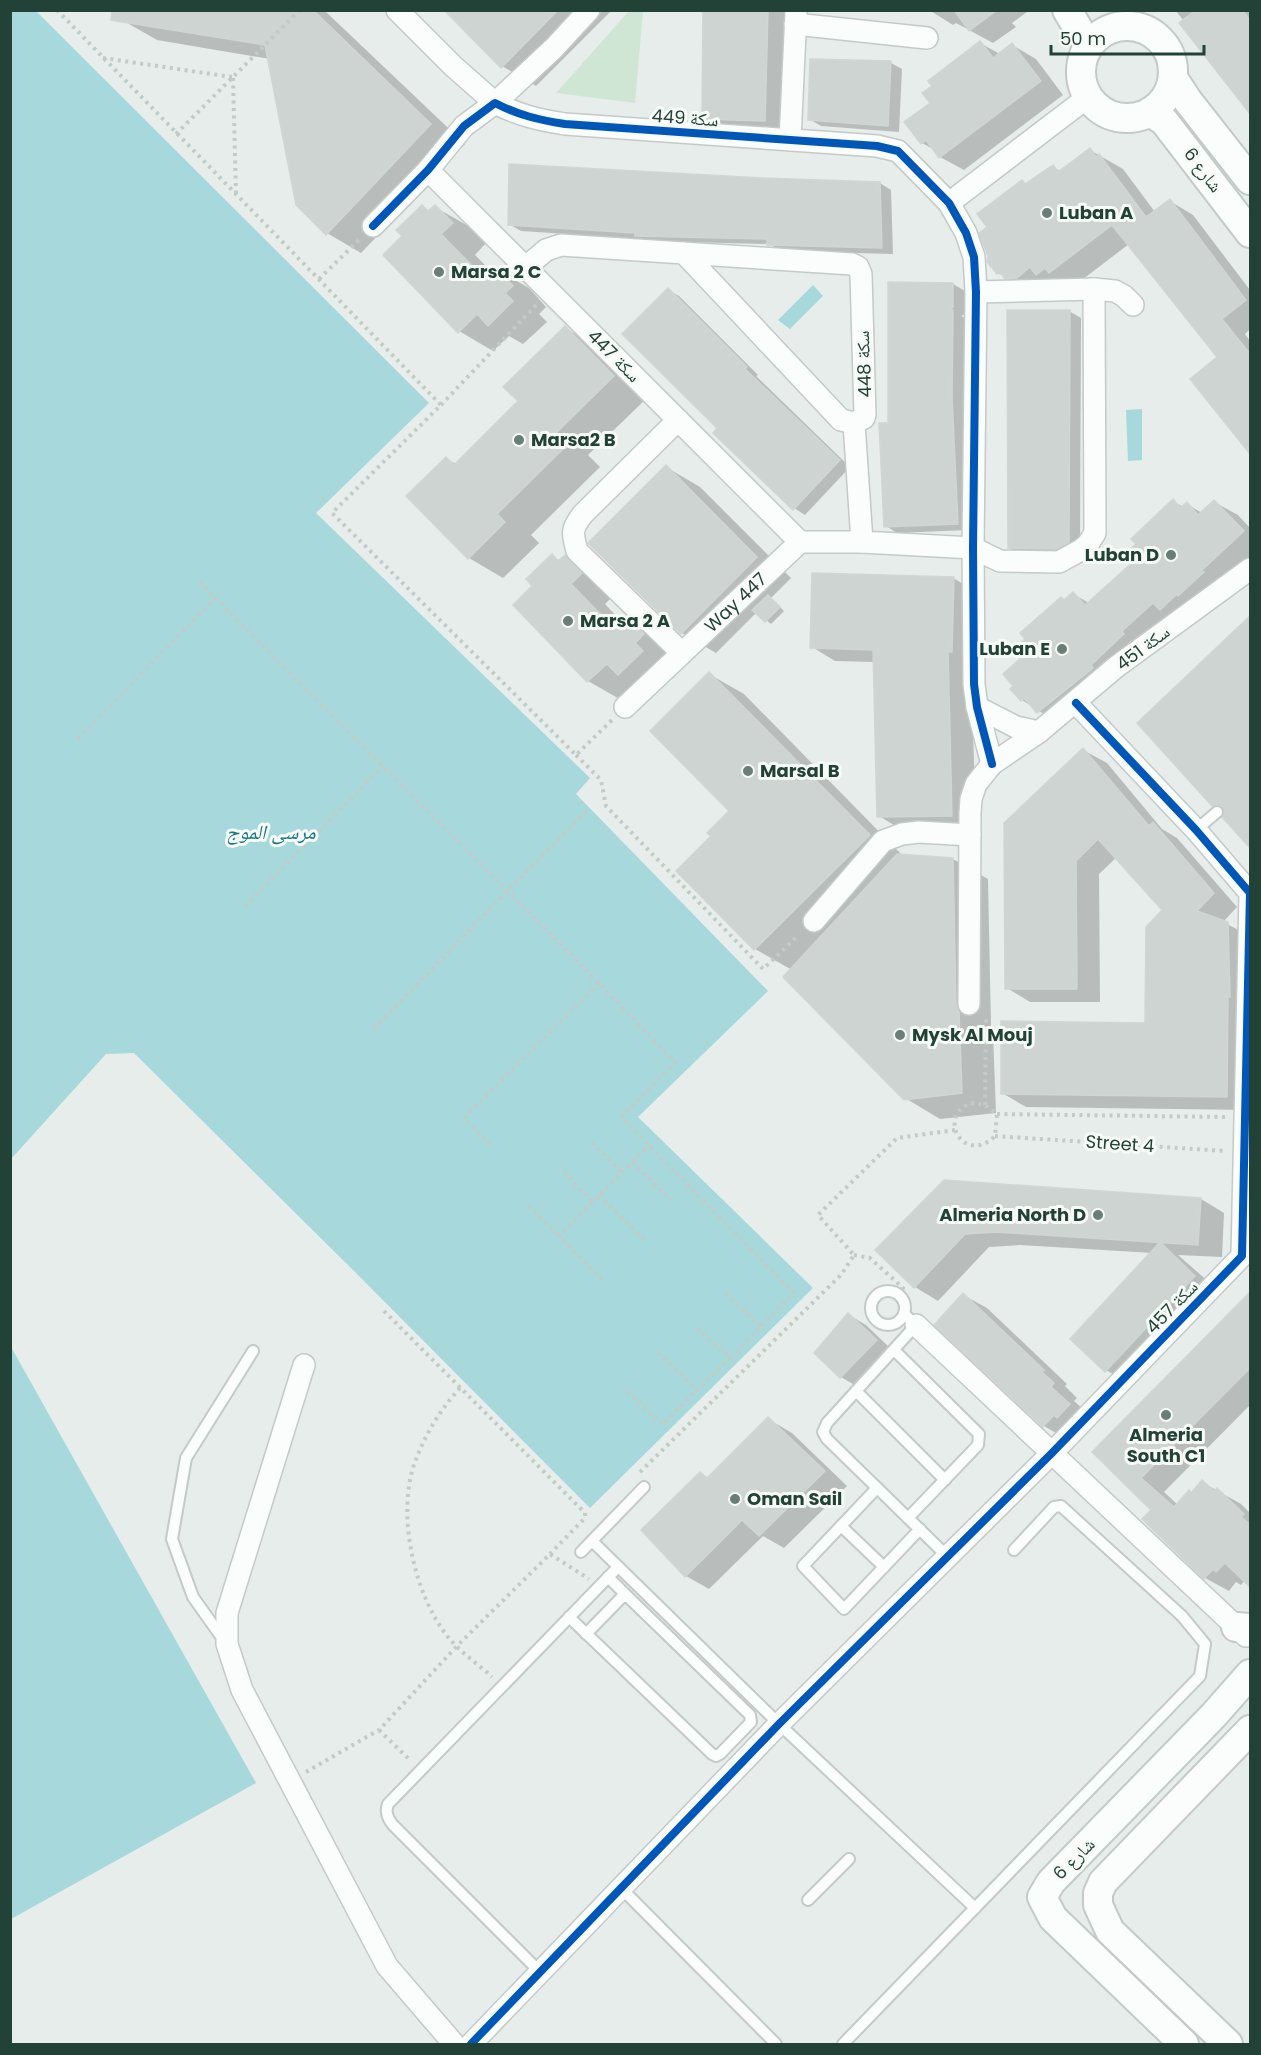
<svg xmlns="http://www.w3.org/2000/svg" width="1261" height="2055" font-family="Poppins,'Noto Naskh Arabic',sans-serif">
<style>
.green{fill:#d0e6d5}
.water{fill:#a7d8db}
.shadow{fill:#0003}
.building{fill:#ced4d1;stroke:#d0d6d3;stroke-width:1.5}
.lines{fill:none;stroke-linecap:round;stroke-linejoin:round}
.lane-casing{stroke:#c4cac7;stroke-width:14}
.street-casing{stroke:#c4cac7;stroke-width:24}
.secondary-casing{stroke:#c3cac7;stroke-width:32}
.path{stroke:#c2ccc7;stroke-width:4;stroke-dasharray:3 4.5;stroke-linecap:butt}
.lane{stroke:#fbfcfc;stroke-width:10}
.street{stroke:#fbfcfc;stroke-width:21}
.secondary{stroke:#fbfcfc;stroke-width:28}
.cycleway-casing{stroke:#f6fbf8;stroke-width:11}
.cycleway{stroke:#0057b8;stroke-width:8}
.poi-dot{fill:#687e76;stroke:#f6fbf8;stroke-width:2}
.labels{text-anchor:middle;stroke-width:6;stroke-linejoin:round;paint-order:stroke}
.street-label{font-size:18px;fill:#234237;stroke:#f6fbf8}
.poi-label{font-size:18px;font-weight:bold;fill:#234237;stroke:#f6fbf8;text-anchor:start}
.water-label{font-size:20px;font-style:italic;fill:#1a7780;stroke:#f6fbf8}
</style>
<rect width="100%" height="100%" fill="#e7edea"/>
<path class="green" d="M 629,11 L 643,11 L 635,103 L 556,93 Z"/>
<g class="water">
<path d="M 36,11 L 429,403 L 316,513 L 590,778 L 576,794 L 768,991 L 638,1117 L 813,1288 L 590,1508 L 352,1269 L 134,1053 L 106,1054 L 11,1159 L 10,11 Z"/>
<path d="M 813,285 L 823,296 L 790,329 L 778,320 Z"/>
<path d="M 1142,409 L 1142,460 L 1128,461 L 1126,410 Z"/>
<path d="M 11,1347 L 256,1783 L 11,1919 L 10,1919 Z"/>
</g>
<g class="shadow">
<path d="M 111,10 L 324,10 L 465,144 L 361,253 L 327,233 L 270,59 L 157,40 L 122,20 Z"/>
<path d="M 446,10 L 612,10 L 536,86 L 502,66 Z"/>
<path d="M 704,10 L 791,10 L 788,134 L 728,132 L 704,118 Z"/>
<path d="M 929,10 L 1026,10 L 1027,12 L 1012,23 L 1016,27 L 993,43 L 956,23 L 953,25 Z"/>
<path d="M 1175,10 L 1250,10 L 1250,112 L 1184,21 Z"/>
<path d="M 980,43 L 1000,54 L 1012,45 L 1036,59 L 1063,95 L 964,170 L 940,157 L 935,150 L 922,143 L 932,103 Z"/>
<path d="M 891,63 L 902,69 L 899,132 L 821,126 L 809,119 Z"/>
<path d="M 1090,150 L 1123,169 L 1155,212 L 1170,201 L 1193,215 L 1250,290 L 1250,329 L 1245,334 L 1250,341 L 1250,452 L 1219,357 L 1129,244 L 1074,286 L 1030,291 L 998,273 L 989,228 L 1022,182 L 1027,185 L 1053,167 L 1062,172 Z"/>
<path d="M 762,179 L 880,183 L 891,190 L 893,254 L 780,251 L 769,244 L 648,241 L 643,239 L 521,231 L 509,224 Z"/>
<path d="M 422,207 L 430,211 L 435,207 L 470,227 L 486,243 L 475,255 L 491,271 L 494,268 L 529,288 L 546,307 L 539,314 L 547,322 L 523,344 L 509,336 L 493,351 L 459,331 L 404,236 Z"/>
<path d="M 890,284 L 953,284 L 965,291 L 965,314 L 961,316 L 965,318 L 963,404 L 969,530 L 897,533 L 886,526 L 890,424 Z"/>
<path d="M 668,290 L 679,296 L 758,375 L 756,376 L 850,467 L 805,515 L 794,508 L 719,428 Z"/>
<path d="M 1069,311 L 1081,318 L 1080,548 L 1068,555 L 1021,554 L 1009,548 Z"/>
<path d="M 565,328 L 600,348 L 648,397 L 588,455 L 600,467 L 531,535 L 539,543 L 503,578 L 469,558 L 446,459 L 456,464 L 520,401 Z"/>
<path d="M 666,467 L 700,487 L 791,578 L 771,598 L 784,611 L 771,624 L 757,612 L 716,653 L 682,633 Z"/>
<path d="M 1173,501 L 1183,507 L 1187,504 L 1202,513 L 1214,502 L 1238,515 L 1250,528 L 1250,560 L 1114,679 L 1116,682 L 1061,725 L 1022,700 L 1025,656 L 1065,601 L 1073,594 L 1089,603 L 1136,561 Z"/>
<path d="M 552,556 L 560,561 L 565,556 L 600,576 L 615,594 L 605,604 L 621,621 L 625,617 L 660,637 L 678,655 L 623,701 L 588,681 L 515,605 L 534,586 Z"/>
<path d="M 953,578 L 977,592 L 971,665 L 976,828 L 902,830 L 879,816 L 875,662 L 835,661 L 812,647 Z"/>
<path d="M 709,674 L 744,694 L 903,856 L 953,859 L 988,879 L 991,1025 L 993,1033 L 996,1113 L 940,1119 L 905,1098 L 792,970 L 755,949 L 713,836 L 731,811 Z"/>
<path d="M 1083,750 L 1107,763 L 1162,829 L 1177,838 L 1237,907 L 1223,922 L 1250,936 L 1250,1110 L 1026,1107 L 1002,1093 L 1146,1024 L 1164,910 L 1117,857 L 1099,874 L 1100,1002 L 1030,1002 L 1007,988 Z"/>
<path d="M 945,1182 L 1201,1199 L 1224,1213 L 1222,1257 L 1178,1255 L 1218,1290 L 1130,1384 L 1106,1370 L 1152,1253 L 1020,1245 L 989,1247 L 938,1301 L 915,1287 Z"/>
<path d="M 1250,1293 L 1250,1405 L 1164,1492 L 1178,1505 L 1192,1494 L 1202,1482 L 1241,1504 L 1250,1513 L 1250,1586 L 1245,1580 L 1241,1585 L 1236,1582 L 1229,1591 L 1205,1578 L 1153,1510 L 1094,1452 Z"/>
<path d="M 963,1295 L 987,1308 L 1067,1384 L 1065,1386 L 1077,1398 L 1074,1401 L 1093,1418 L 1068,1440 L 1044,1426 L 936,1324 Z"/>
<path d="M 849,1315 L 866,1325 L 893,1351 L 858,1387 L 841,1377 Z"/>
<path d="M 768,1419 L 792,1433 L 847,1486 L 784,1548 L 763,1536 L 709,1589 L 686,1576 L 708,1479 Z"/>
</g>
<g class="building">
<path d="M 112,10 L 313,10 L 431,124 L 326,235 L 296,205 L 265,45 L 111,20 Z"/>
<path d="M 444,10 L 558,10 L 501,68 Z"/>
<path d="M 703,10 L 768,11 L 765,121 L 702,119 Z"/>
<path d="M 954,10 L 997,10 L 969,31 Z"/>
<path d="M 1196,10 L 1242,10 L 1251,21 L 1251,115 L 1179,23 Z"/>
<path d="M 980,41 L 993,58 L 1012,43 L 1041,81 L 939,158 L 926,140 L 921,144 L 904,122 L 930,103 L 922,93 L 932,86 L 928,81 Z"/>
<path d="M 810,59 L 891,61 L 888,126 L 808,120 Z"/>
<path d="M 1090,148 L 1096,157 L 1099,154 L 1146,217 L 1170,199 L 1246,300 L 1222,319 L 1251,355 L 1251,455 L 1190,379 L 1217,357 L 1112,225 L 1049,273 L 1045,268 L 1036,275 L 1030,267 L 1017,278 L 1005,279 L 1000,272 L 997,274 L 987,262 L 988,256 L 979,233 L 987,227 L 977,214 L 1022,180 L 1025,184 L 1053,165 L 1058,172 Z"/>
<path d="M 509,164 L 762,178 L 880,182 L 882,248 L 767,245 L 767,239 L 635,236 L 635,233 L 508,225 Z"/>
<path d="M 422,205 L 428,211 L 435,205 L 453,223 L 441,234 L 483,277 L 494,267 L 513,286 L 505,293 L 513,301 L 488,326 L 477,314 L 458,333 L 383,255 L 402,236 L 396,230 Z"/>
<path d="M 888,282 L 953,283 L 953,307 L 950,310 L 953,310 L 952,397 L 958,524 L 884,527 L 879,423 L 888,423 Z"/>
<path d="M 668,288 L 747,367 L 745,369 L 840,460 L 793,510 L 713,433 L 717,428 L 622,334 Z"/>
<path d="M 1007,310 L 1070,310 L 1069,542 L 1056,549 L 1008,548 Z"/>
<path d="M 565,326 L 614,376 L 554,435 L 566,446 L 497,514 L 505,522 L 468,559 L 406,496 L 446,457 L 454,465 L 518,401 L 503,387 Z"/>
<path d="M 666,465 L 757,557 L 681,634 L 588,543 Z"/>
<path d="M 1173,499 L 1180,508 L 1187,502 L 1198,515 L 1214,500 L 1244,531 L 1202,570 L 1204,572 L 1178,596 L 1177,594 L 1160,610 L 1153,603 L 1122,631 L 1124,634 L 1091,665 L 1093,668 L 1037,713 L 1024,698 L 1021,701 L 1010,689 L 1013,686 L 1003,674 L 1023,656 L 1015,647 L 1025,639 L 1020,633 L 1061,597 L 1064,600 L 1073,592 L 1085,605 L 1134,561 L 1126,553 L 1136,544 L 1131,539 Z"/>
<path d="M 552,554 L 558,561 L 565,555 L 582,573 L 571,584 L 613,627 L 625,615 L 644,634 L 635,643 L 643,651 L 618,675 L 607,664 L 587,682 L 513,605 L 532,586 L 526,579 Z"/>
<path d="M 812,573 L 954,577 L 952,652 L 948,652 L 952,816 L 877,817 L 873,650 L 810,648 Z"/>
<path d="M 768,595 L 780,607 L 765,622 L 752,610 Z"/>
<path d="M 1251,615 L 1251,849 L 1222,817 L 1224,811 L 1222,807 L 1216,805 L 1212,806 L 1137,723 Z"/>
<path d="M 709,672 L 870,835 L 754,950 L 676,871 L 711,836 L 707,833 L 729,811 L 650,731 Z"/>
<path d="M 1083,748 L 1149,826 L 1153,822 L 1214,893 L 1197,911 L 1228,922 L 1230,997 L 1228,997 L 1227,1097 L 1001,1094 L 1001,1021 L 1145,1023 L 1146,927 L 1162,910 L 1098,839 L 1076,861 L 1077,989 L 1005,989 L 1004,823 Z"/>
<path d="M 897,854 L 953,858 L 956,1004 L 959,1012 L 962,1093 L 904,1100 L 783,977 Z"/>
<path d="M 944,1180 L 1201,1198 L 1198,1245 L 996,1232 L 965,1234 L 914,1288 L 875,1250 Z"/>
<path d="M 1160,1242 L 1195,1276 L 1105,1372 L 1070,1339 Z"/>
<path d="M 1251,1291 L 1251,1367 L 1141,1478 L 1174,1507 L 1189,1490 L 1191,1493 L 1202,1480 L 1214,1491 L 1217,1488 L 1244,1514 L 1241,1517 L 1251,1525 L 1251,1588 L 1225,1563 L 1216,1572 L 1213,1569 L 1204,1579 L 1142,1519 L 1151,1510 L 1092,1452 Z"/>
<path d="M 963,1293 L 1044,1370 L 1042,1372 L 1054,1383 L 1051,1387 L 1070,1404 L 1057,1418 L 1054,1415 L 1043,1427 L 934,1325 Z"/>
<path d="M 848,1313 L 877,1340 L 840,1378 L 814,1353 Z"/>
<path d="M 768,1417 L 825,1471 L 759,1536 L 742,1520 L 685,1577 L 641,1530 L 700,1472 L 707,1478 Z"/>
</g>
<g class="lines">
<defs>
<g id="lane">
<path d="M 1196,830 L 1217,812"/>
<circle cx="888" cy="1308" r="17"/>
<path d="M 904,1314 L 916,1325 L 827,1423 L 823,1432 L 827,1439 L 947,1556"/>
<path d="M 894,1350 L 979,1434 L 978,1445 L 908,1518"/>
<path d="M 856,1391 L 945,1480"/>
<path d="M 877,1488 L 803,1566 L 844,1609 L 920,1529"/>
<path d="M 841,1526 L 884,1567"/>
<path d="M 592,1541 L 779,1724 L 975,1908"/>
<path d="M 581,1552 L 644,1487"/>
<path d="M 608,1577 L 628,1597"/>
<path d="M 569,1617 L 712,1754 L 716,1756 L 720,1754 L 751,1722 L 750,1715 L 628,1597 L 622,1597 L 586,1634"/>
<path d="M 225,1642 L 193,1597 L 172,1539 L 186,1458 L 253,1351"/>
<path d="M 621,1888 L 776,2044"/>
<path d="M 808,1900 L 849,1859"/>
<path d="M 540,1972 L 393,1825 C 387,1818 385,1812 388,1804 L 618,1567"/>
<path d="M 843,2044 L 1200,1676 L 1205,1644 L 1182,1616 L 1061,1506 L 1054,1507 L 1014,1550"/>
</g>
<g id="street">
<path d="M 397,10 L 453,66 L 495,103 L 554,48 L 589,10"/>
<path d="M 795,24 L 927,38"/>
<path d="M 790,140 L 796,12"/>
<path d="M 428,170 L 800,542"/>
<path d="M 949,203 L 1088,97"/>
<path d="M 373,226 L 428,170 L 464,126 L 495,103 C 518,115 539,120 565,124 L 877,146 L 898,151 L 949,203 L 966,233 L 974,257 L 976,292 L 973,548 L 974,684 L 977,707 L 992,764"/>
<path d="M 526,267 L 546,250 L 561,245 L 852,264 L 858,267 L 861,274 L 865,415 L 864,418 L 854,423 L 841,420 L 684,253"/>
<path d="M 976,292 L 1094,289 L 1115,291 L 1124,296 L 1133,305"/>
<path d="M 678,420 L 583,514 C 571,529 572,533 577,551 L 682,653"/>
<path d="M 854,423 L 862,542 L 973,548 L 1000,561 L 1059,562 L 1081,550 L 1088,544 L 1095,533 L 1094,289"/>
<path id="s1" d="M 625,707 L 800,542 L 862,542"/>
<path d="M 977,707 L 1016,727 L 1039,732"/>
<path d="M 814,921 L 883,841 L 902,834 L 919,832 L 970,835"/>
<path d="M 969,1004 L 970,813 L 971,799 L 976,784 L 992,764 L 1039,732 L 1116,667 L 1250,569"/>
<path d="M 916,1325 L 1246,1636"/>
<path d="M 304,1365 L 227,1613 L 227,1644 L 242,1690 L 387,1966 L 454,2044"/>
<path d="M 471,2044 L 779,1724 L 1052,1453 L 1242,1256 L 1250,893 L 1196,830 L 1076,703"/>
</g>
<g id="secondary">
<path d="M 1067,10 L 1088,45"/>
<circle cx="1127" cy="72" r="46"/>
<path d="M 1173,78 L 1188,101 L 1250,180"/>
<path d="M 1150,112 L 1164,121 L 1250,233"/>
<path d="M 1236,1627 L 1250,1628"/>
<path d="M 1184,2044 L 1053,1918 L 1042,1897 L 1051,1882 L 1213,1716 L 1250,1674"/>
<path d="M 1228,2044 L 1110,1931 L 1098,1905 L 1098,1893 L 1103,1882 L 1250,1730"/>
</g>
</defs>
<use href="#lane" class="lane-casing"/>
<use href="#street" class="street-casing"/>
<use href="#secondary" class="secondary-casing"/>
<g class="path">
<path d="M 57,10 L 441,405 L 332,513 L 576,755 L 612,720"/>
<path d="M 103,58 L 232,77"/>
<path d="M 233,78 L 236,195"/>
<path d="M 176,134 L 300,10"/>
<path d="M 319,279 L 359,240"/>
<path d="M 441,405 L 536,305"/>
<path d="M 199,582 L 599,983 L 675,1062 L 621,1117 L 794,1293 L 730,1358 L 694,1325"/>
<path d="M 78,739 L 215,598"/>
<path d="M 576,755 L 601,780 L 606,806 L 763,969 L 799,935"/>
<path d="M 245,906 L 383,766"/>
<path d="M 374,1028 L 589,808"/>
<path d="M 971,1103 L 985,1105 L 997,1114 L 995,1136 C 965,1166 935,1117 971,1103 Z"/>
<path d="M 985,1105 L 986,1016"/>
<path d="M 997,1114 L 1227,1117"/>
<path d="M 995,1136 L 1225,1151"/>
<path d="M 592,1143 L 622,1173"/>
<path d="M 490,1145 L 464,1118 L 599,983"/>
<path d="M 633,1162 L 671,1200"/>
<path d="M 564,1172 L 593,1202"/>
<path d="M 599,1195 L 644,1239"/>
<path d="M 529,1206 L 559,1236"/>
<path d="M 854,1255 L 870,1258 L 903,1288 L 898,1295"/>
<path d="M 602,1279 L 559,1236 L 649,1145"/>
<path d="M 726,1293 L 761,1327"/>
<path d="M 384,1311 L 585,1513 L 585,1518 L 550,1554"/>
<path d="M 658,1353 L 697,1390 L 730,1358"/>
<path d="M 460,1388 C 441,1409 425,1434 415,1462 C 396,1513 414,1595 448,1637 C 460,1652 478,1664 492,1677"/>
<path d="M 628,1391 L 662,1425 L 697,1390"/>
<path d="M 640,1472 L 841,1275 L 854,1255 L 818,1215 L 897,1138 L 955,1130"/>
<path d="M 379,1730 L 411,1761"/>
<path d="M 306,1772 L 379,1730 L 457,1646 L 550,1554 L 589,1579"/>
</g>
<use href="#lane" class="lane"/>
<use href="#street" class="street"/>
<use href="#secondary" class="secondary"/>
<defs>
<g id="cycleway">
<path d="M 373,226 L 428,170 L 464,126 L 495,103 C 518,115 539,120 565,124 L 877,146 L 898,151 L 949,203 L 966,233 L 974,257 L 976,292 L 973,548 L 974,684 L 977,707 L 992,764"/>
<path d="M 471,2044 L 779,1724 L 1052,1453 L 1242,1256 L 1250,893 L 1196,830 L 1076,703"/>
</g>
</defs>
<use href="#cycleway" class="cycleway-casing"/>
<use href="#cycleway" class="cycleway"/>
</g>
<g class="poi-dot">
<circle cx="1047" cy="213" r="6"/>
<circle cx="439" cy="272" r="6"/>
<circle cx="519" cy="440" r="6"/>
<circle cx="1171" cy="555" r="6"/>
<circle cx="568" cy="621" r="6"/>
<circle cx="1062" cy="649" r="6"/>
<circle cx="748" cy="771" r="6"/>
<circle cx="900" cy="1035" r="6"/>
<circle cx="1098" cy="1215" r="6"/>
<circle cx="1166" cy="1415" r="6"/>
<circle cx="735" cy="1499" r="6"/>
</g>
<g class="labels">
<g class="street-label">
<text transform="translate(685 118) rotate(4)" y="6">سكة 449</text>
<text transform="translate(1203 170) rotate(53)" y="6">شارع 6</text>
<text transform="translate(614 356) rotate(45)" y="6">سكة 447</text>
<text transform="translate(864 364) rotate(-92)" y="6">سكة 448</text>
<text dy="6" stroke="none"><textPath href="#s1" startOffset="152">Way 447</textPath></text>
<text transform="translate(1143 648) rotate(-37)" y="6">سكة 451</text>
<text transform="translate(1120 1144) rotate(4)" y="6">Street 4</text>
<text transform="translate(1172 1307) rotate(-46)" y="6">سكة 457</text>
<text transform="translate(1074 1859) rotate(-45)" y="6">شارع 6</text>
</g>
<g class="poi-label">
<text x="1059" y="219">Luban A</text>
<text x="451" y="278">Marsa 2 C</text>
<text x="531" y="446">Marsa2 B</text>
<text x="1159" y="561" text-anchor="end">Luban D</text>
<text x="580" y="627">Marsa 2 A</text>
<text x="1050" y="655" text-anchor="end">Luban E</text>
<text x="760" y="777">Marsal B</text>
<text x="912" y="1041">Mysk Al Mouj</text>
<text x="1086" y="1221" text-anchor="end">Almeria North D</text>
<text x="1166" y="1441" text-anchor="middle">Almeria<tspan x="1166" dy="21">South C1</tspan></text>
<text x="747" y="1505">Oman Sail</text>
</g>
<g class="water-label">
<text x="271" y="839">مرسى الموج</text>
</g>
</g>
<rect width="1261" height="2055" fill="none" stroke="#234237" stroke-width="24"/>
<path d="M1051 45v9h153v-9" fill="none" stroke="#234237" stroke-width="3"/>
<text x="1060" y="45" font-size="18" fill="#234237" stroke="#f6fbf8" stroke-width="4.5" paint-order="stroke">50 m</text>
</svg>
